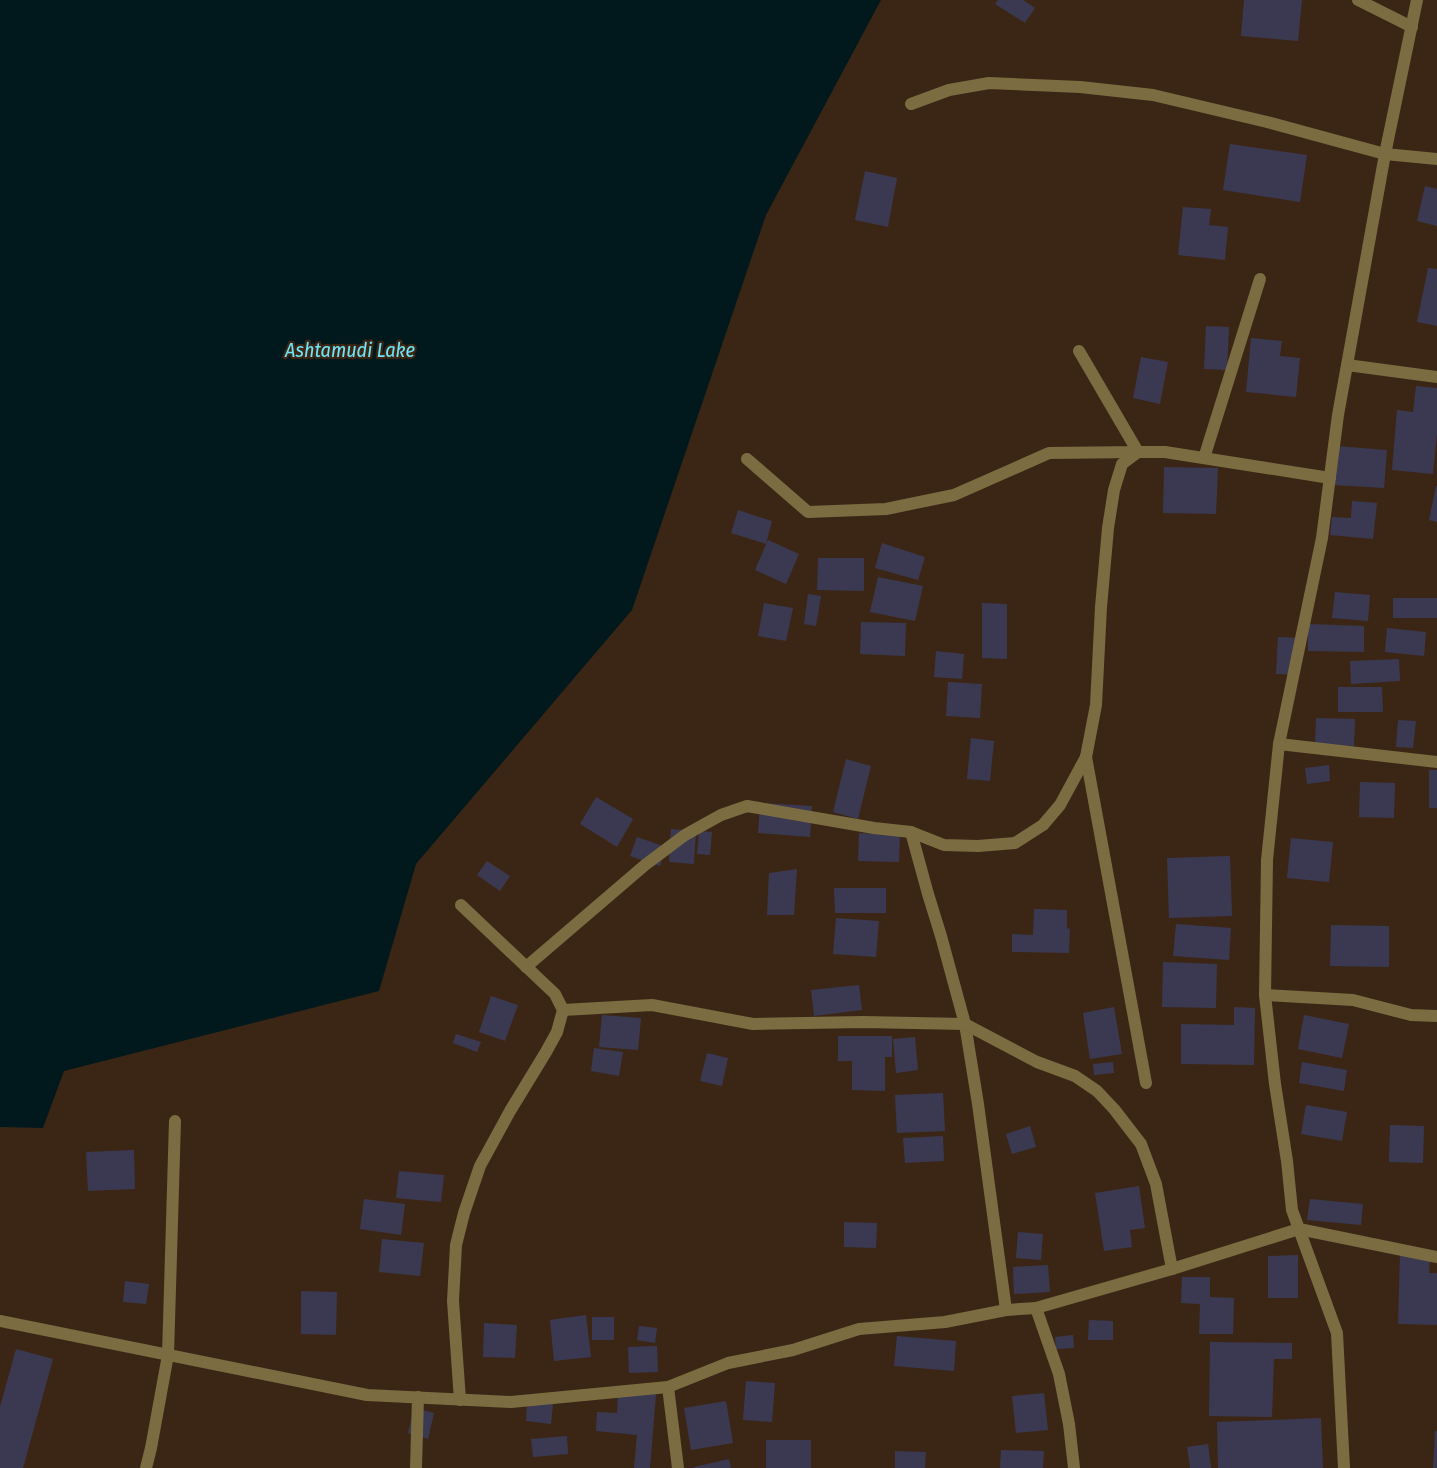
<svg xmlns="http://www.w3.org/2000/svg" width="1437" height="1468" font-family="'Fira Sans Condensed',sans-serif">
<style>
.water{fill:#01191c}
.building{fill:#3b3952}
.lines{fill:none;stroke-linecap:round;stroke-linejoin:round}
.minor{stroke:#7b6c41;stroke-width:12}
.labels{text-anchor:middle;stroke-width:4.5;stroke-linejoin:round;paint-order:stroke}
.water-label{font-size:20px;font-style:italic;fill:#6de6f8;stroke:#3b2615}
</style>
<rect width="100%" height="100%" fill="#3b2615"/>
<path class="water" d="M 0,0 L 881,0 L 766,215 L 632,610 L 416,864 L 379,991 L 64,1071 L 43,1128 L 0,1127 Z"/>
<g class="building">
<path d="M 998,0 L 1023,0 L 1035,8 L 1025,23 L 995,4 Z"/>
<path d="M 1244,0 L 1302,0 L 1298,41 L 1241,36 Z"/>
<path d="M 1230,144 L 1307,155 L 1300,202 L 1223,190 Z"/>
<path d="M 865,171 L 897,178 L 888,227 L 855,220 Z"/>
<path d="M 1425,186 L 1437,189 L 1437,226 L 1417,221 Z"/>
<path d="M 1183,207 L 1211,209 L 1209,225 L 1228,227 L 1225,260 L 1178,255 Z"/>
<path d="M 1428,268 L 1437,269 L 1437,326 L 1417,322 Z"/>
<path d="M 1206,326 L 1229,327 L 1227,370 L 1204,369 Z"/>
<path d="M 1251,338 L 1282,341 L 1280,356 L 1300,358 L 1296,397 L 1246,392 Z"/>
<path d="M 1141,357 L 1168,362 L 1160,404 L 1133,398 Z"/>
<path d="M 1416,386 L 1437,388 L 1437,433 L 1433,474 L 1392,470 L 1397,410 L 1413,412 Z"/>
<path d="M 1336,446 L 1387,450 L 1384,488 L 1333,485 Z"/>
<path d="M 1164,467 L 1218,468 L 1216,514 L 1163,513 Z"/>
<path d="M 1436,486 L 1437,486 L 1437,522 L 1429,520 Z"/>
<path d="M 1352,501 L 1377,503 L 1373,539 L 1330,535 L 1332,517 L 1351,518 Z"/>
<path d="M 738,510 L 772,521 L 766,544 L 731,533 Z"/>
<path d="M 768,540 L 799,554 L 786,584 L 755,570 Z"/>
<path d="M 882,543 L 925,557 L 918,580 L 875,568 Z"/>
<path d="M 818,558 L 864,558 L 864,591 L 817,590 Z"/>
<path d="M 878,577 L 923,586 L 915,621 L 870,612 Z"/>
<path d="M 1335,592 L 1370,595 L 1368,621 L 1332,618 Z"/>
<path d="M 808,594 L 821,596 L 816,626 L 804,624 Z"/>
<rect x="1393" y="598" width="44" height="20"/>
<path d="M 764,603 L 793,608 L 786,641 L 758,636 Z"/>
<path d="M 982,603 L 1007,604 L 1007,659 L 982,658 Z"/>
<path d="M 861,622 L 906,623 L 905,656 L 860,654 Z"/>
<path d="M 1308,624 L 1364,626 L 1364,652 L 1308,651 Z"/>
<path d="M 1387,628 L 1426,632 L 1424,656 L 1385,652 Z"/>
<path d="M 1278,637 L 1300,638 L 1298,675 L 1276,674 Z"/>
<path d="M 936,651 L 964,654 L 962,679 L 934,677 Z"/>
<path d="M 1399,659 L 1400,681 L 1351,684 L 1350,661 Z"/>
<path d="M 948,682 L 982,684 L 980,718 L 946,716 Z"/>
<path d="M 1338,687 L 1382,687 L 1383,712 L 1338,712 Z"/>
<path d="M 1316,718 L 1355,719 L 1354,746 L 1315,745 Z"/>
<path d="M 1398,720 L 1416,721 L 1413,748 L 1396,747 Z"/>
<path d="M 971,738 L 994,741 L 990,781 L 967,779 Z"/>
<path d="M 846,759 L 871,766 L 858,819 L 833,812 Z"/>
<path d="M 1329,765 L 1330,781 L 1307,784 L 1305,768 Z"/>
<rect x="1429" y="770" width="8" height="38"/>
<path d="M 1360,782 L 1395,783 L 1394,818 L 1359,817 Z"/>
<path d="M 596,797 L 633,819 L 617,847 L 580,824 Z"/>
<path d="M 760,803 L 812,806 L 810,837 L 758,833 Z"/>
<path d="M 671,829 L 696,831 L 694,864 L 669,862 Z"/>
<path d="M 699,831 L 712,832 L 710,855 L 697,854 Z"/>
<path d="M 859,833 L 900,835 L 899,862 L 858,861 Z"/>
<path d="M 637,837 L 666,847 L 660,866 L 630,856 Z"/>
<path d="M 1291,838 L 1333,842 L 1329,882 L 1287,878 Z"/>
<path d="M 1230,856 L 1232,916 L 1169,918 L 1167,858 Z"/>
<path d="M 487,861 L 510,876 L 500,891 L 477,875 Z"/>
<path d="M 797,869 L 794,915 L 767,915 L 769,873 Z"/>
<path d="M 834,888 L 886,888 L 886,913 L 835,913 Z"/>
<path d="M 1034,909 L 1067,910 L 1067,928 L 1070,929 L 1069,953 L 1012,952 L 1012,934 L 1033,935 Z"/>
<path d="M 836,918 L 879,921 L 876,957 L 833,954 Z"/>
<path d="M 1176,924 L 1231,928 L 1229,960 L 1173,956 Z"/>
<path d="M 1331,925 L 1389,926 L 1389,967 L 1330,966 Z"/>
<path d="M 1163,962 L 1217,964 L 1216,1008 L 1162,1007 Z"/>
<path d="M 859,985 L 862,1010 L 814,1016 L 811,990 Z"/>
<path d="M 491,996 L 518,1005 L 505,1041 L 479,1032 Z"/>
<path d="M 1114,1007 L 1122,1054 L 1090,1059 L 1083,1013 Z"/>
<path d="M 1234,1007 L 1255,1008 L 1254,1065 L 1181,1064 L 1181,1024 L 1234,1025 Z"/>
<path d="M 602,1015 L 641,1018 L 638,1050 L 599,1047 Z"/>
<path d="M 1304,1015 L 1349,1024 L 1342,1058 L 1298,1049 Z"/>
<path d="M 456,1034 L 481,1042 L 477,1052 L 453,1043 Z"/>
<path d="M 838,1036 L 892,1036 L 892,1057 L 885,1057 L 885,1091 L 852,1090 L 852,1061 L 838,1061 Z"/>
<path d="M 915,1037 L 918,1070 L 896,1073 L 893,1039 Z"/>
<path d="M 594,1048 L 623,1052 L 619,1076 L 591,1071 Z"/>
<path d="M 707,1053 L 728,1058 L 722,1086 L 700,1081 Z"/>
<path d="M 1113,1062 L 1114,1073 L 1094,1075 L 1093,1064 Z"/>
<path d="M 1302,1062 L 1347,1070 L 1344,1091 L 1299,1083 Z"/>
<path d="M 943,1093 L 945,1131 L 897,1133 L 895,1095 Z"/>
<path d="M 1306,1105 L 1347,1112 L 1342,1141 L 1301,1134 Z"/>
<path d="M 1390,1125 L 1424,1126 L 1423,1163 L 1389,1162 Z"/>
<path d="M 1030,1126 L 1036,1147 L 1012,1154 L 1006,1134 Z"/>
<path d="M 943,1136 L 944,1161 L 905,1163 L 903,1138 Z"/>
<path d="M 134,1150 L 135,1189 L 88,1191 L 86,1152 Z"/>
<path d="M 399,1171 L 444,1175 L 441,1202 L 396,1198 Z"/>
<path d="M 1139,1186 L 1145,1228 L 1130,1230 L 1132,1247 L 1104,1251 L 1095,1193 Z"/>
<path d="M 364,1199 L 405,1204 L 401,1235 L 360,1229 Z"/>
<path d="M 1310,1199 L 1363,1204 L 1361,1225 L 1307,1220 Z"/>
<path d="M 844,1222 L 877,1223 L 876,1248 L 844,1247 Z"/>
<path d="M 1018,1232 L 1043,1234 L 1041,1260 L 1016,1258 Z"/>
<path d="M 382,1239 L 424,1243 L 420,1276 L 379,1272 Z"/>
<path d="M 1400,1254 L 1430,1255 L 1429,1273 L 1437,1273 L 1437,1325 L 1398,1324 Z"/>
<path d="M 1298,1255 L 1298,1298 L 1268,1298 L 1268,1256 Z"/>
<path d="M 1048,1265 L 1050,1292 L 1014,1294 L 1013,1267 Z"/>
<path d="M 1182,1277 L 1210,1277 L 1210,1297 L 1234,1298 L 1233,1334 L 1199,1334 L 1200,1304 L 1181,1303 Z"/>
<path d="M 125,1281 L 149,1284 L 146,1304 L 123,1302 Z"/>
<path d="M 301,1291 L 337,1292 L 336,1335 L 301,1334 Z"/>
<path d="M 586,1315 L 591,1357 L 554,1361 L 550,1320 Z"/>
<rect x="592" y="1317" width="22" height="23"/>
<path d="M 1089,1320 L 1113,1321 L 1113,1340 L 1088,1340 Z"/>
<path d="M 484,1323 L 517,1325 L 515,1358 L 483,1357 Z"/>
<path d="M 639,1326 L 657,1328 L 655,1343 L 637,1340 Z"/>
<path d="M 1073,1335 L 1074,1348 L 1056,1349 L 1055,1337 Z"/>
<path d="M 897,1336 L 956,1341 L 954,1371 L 894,1366 Z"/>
<path d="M 1210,1342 L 1292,1343 L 1292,1359 L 1274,1359 L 1272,1417 L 1209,1416 Z"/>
<path d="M 657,1346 L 658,1372 L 629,1373 L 628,1347 Z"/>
<path d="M 16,1349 L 53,1359 L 23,1468 L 0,1468 L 0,1407 Z"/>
<path d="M 746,1381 L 775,1383 L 772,1422 L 743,1420 Z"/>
<path d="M 618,1390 L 656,1394 L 650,1468 L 634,1468 L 637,1435 L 596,1431 L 597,1412 L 617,1413 Z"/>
<path d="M 1044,1393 L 1048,1430 L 1016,1433 L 1012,1396 Z"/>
<path d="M 527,1401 L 553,1404 L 551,1424 L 526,1421 Z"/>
<path d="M 726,1401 L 733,1443 L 691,1450 L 684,1408 Z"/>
<path d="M 414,1408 L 434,1413 L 428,1439 L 408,1433 Z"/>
<path d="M 1321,1418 L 1323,1468 L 1218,1468 L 1217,1422 Z"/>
<path d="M 1435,1431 L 1437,1431 L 1437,1468 L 1433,1468 Z"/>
<path d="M 567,1436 L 568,1454 L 533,1457 L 531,1439 Z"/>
<rect x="766" y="1440" width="45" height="28"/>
<path d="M 1208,1444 L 1211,1468 L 1190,1468 L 1187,1447 Z"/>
<path d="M 1001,1450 L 1044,1451 L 1043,1468 L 1000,1468 Z"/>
<path d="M 895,1451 L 926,1452 L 925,1468 L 895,1468 Z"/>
<path d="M 729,1459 L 731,1468 L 694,1468 L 694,1467 Z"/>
</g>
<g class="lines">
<g class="minor">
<path d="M 1358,0 L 1412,27"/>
<path d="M 911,104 L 949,90 L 989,83 L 1080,87 L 1153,95 L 1267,122 L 1385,154 L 1437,159"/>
<path d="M 1347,365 L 1437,377"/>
<path d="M 1204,458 L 1260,279"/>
<path d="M 747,459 L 808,512 L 886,509 L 954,495 L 1049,453 L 1138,452 L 1079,351"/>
<path d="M 1279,744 L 1437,762"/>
<path d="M 1086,757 L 1146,1083"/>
<path d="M 911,832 L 928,894 L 941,936 L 965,1024 L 978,1104 L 1006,1310"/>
<path d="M 526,967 L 645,865 L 685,835 L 721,815 L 747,806 L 874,828 L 911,832 L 944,845 L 978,846 L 1015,843 L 1043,825 L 1060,805 L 1086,757 L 1096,705 L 1101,607 L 1108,528 L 1114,490 L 1122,464 L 1138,452 L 1165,452 L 1330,478"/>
<path d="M 1265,995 L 1353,1000 L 1411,1015 L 1437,1016"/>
<path d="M 563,1010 L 652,1005 L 753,1024 L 863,1022 L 965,1024 L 1037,1062 L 1075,1076 L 1097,1091 L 1114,1109 L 1141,1144 L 1156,1184 L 1172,1269"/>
<path d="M 1036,1308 L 1059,1374 L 1069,1424 L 1074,1468"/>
<path d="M 0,1321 L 367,1395 L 511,1402 L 668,1387 L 728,1363 L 793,1350 L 859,1329 L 945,1322 L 1006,1310 L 1036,1308 L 1172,1269 L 1299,1229 L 1437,1257"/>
<path d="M 668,1387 L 678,1468"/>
<path d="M 460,1400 L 453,1301 L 456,1245 L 464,1213 L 480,1166 L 510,1111 L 546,1052 L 557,1032 L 563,1010 L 555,994 L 461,905"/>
<path d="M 146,1468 L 151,1448 L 168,1355 L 175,1121"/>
<path d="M 416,1468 L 418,1397"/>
<path d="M 1344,1468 L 1337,1333 L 1292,1210 L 1287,1161 L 1275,1084 L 1265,995 L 1267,860 L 1279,744 L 1322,538 L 1338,415 L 1385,154 L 1417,0"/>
</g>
</g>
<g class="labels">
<g class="water-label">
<text x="350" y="357">Ashtamudi Lake</text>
</g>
</g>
</svg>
